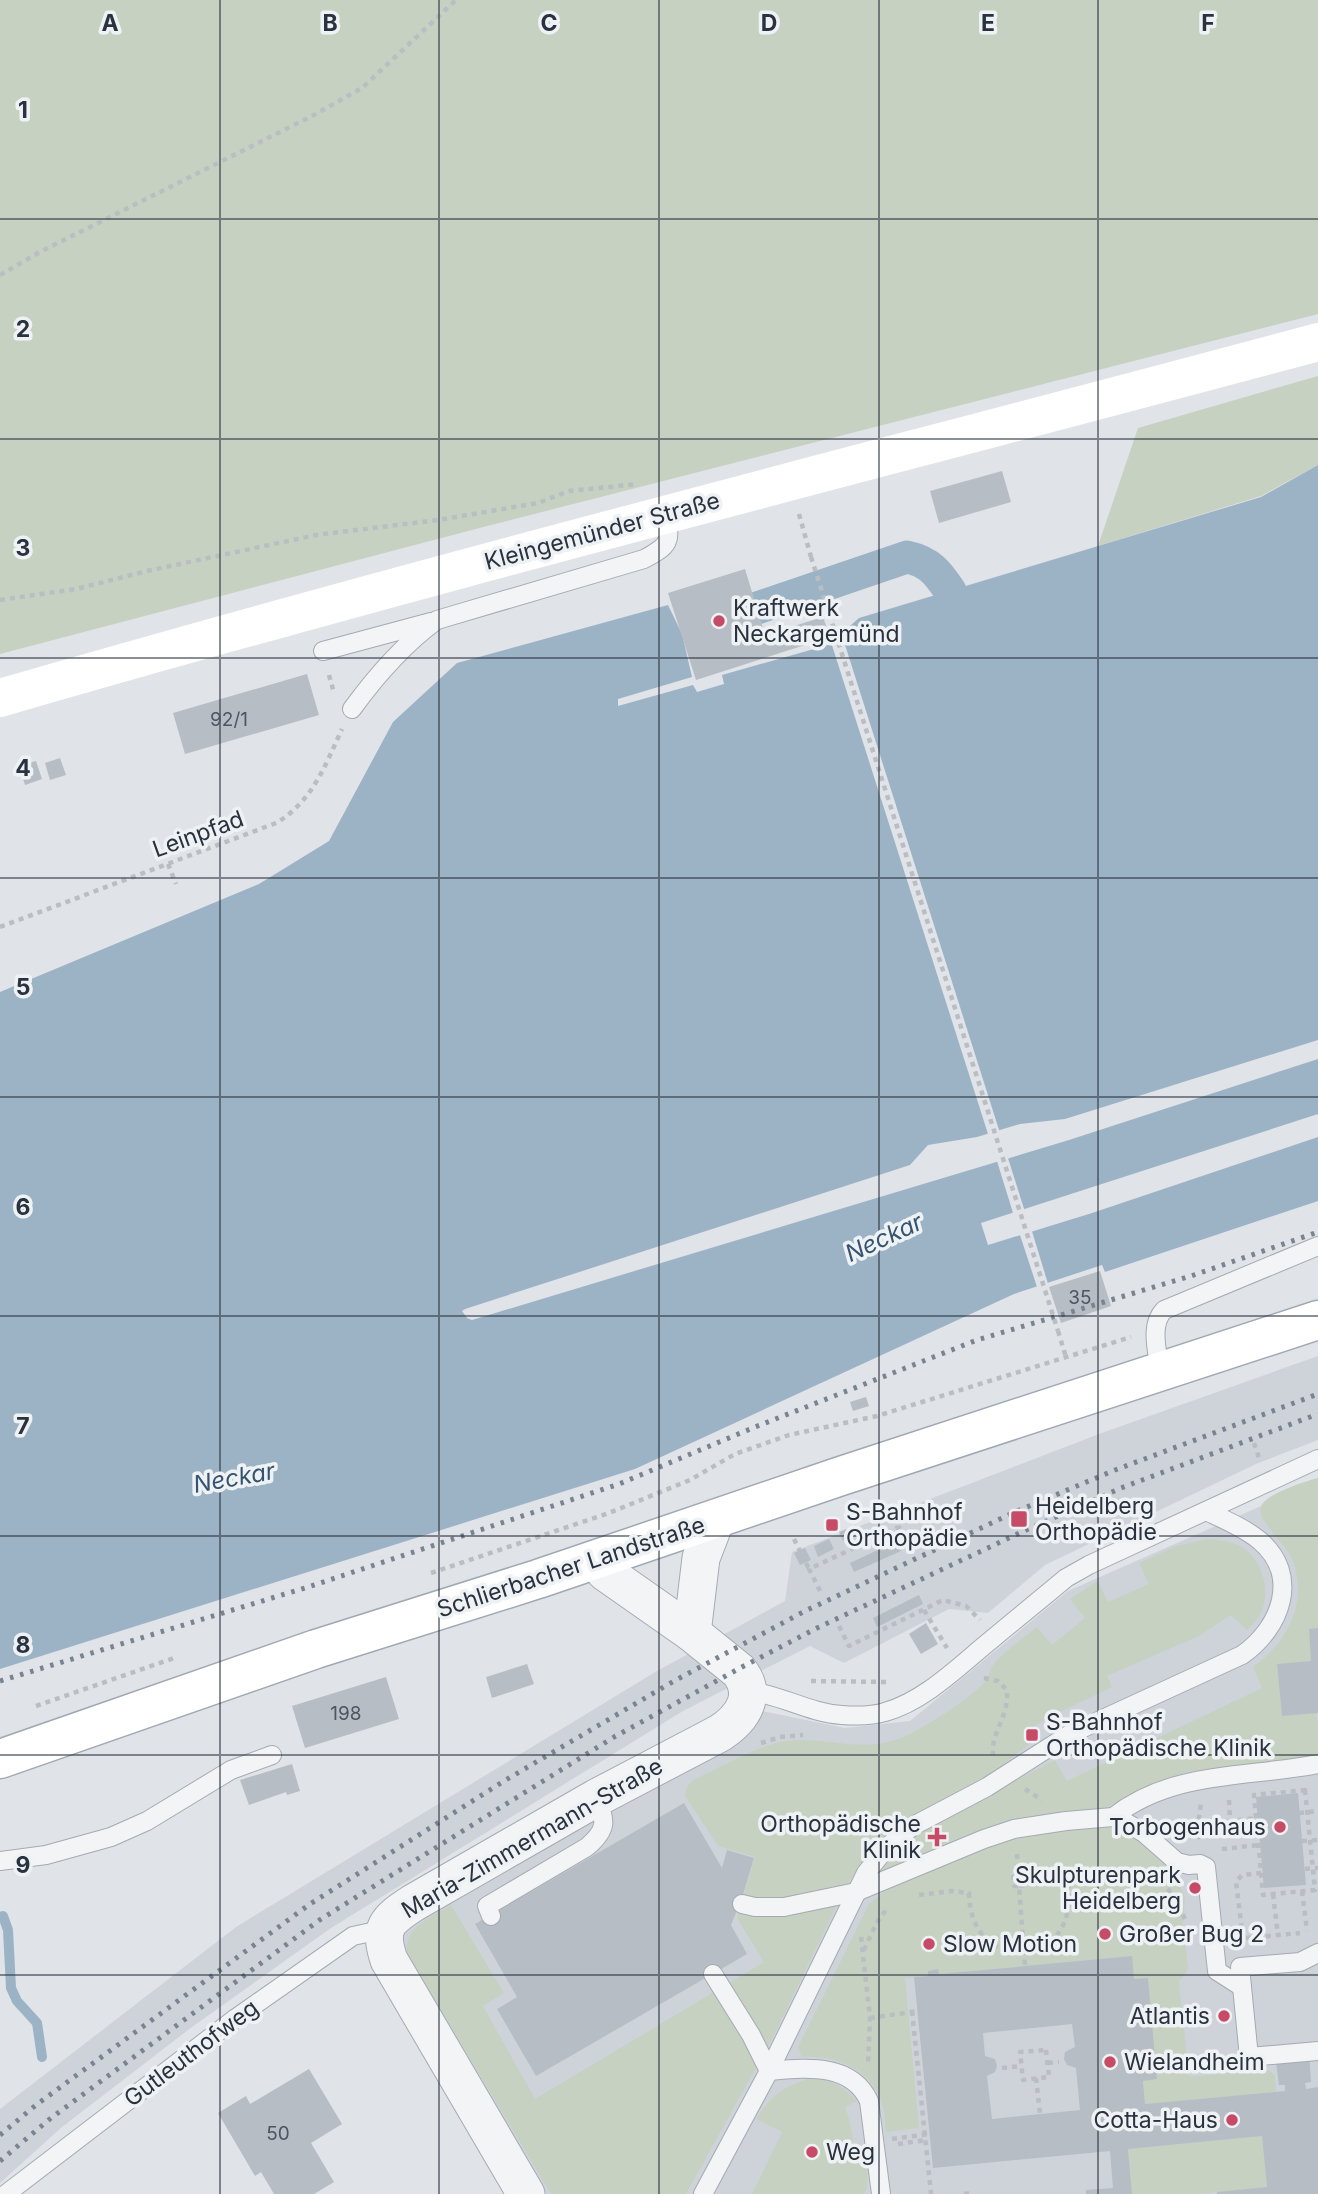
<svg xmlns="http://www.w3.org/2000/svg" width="1318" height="2194" font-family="Inter,sans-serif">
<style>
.built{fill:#ced3da}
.green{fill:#c6d1c1}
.water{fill:#9cb3c6}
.pier{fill:#e0e3e8}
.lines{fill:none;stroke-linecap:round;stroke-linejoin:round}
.stream{stroke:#9cb3c6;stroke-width:10}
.canal{stroke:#9cb3c6;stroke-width:33}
.building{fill:#b7bdc4;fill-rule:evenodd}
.lane-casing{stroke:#a5aab2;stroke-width:20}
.street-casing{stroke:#a5aab2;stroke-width:39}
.primary-casing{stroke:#a0a9b3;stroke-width:41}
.path{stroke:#babec2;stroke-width:4.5;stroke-dasharray:5 5;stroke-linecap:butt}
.lane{stroke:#f2f4f6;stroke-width:18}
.street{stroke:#f2f4f6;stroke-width:37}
.secondary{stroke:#fff;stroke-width:38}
.primary{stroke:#fff;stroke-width:38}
.rail{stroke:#7a8490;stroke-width:5;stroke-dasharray:3.5 7;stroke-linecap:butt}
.path-bridge{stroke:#babec2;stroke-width:4.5;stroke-dasharray:5 5;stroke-linecap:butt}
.grid{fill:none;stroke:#29323e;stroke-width:2;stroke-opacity:0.55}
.poi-dot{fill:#c64b66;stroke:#eff2f5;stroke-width:2.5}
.labels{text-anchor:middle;stroke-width:7;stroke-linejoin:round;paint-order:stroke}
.number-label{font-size:19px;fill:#4c5560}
.street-label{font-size:23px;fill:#29323e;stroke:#eff2f5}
.poi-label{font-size:23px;fill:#29323e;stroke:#eff2f5;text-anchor:start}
.water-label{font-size:24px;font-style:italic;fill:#36546f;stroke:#eff2f5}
.grid-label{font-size:23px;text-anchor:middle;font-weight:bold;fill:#29323e;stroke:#eff2f5;stroke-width:7;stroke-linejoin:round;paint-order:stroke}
</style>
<rect width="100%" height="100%" fill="#e0e3e8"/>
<g class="built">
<path d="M 1318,1356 L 1318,1440 L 1256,1464 L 1045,1565 L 988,1613 L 949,1609 L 844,1663 L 810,1646 L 683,1711 L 331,1928 L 192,2027 L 62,2127 L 0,2183 L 0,2109 L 236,1927 L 657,1671 L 785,1601 L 792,1552 L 1099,1434 Z"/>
<path d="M 1318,1481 L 1318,2194 L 543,2194 L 395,1935 L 762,1711 L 845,1728 L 910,1721 L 1068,1591 Z"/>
</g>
<g class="green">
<path d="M 0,0 L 1318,0 L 1318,314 L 487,526 L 0,654 Z"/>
<path d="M 1318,376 L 1318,465 L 1261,496 L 1098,546 L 1138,428 Z"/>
<path d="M 1318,1478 L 1318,1628 L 1309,1630 L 1312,1661 L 1277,1665 L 1282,1716 L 1316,1713 L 1318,1723 L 1318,1755 L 1303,1760 L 1191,1771 L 1170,1777 L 1105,1808 L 1003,1825 L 960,1838 L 921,1854 L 883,1873 L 879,1870 L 890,1856 L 931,1824 L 1055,1760 L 1067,1781 L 1262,1688 L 1253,1667 C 1288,1642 1311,1598 1290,1555 C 1283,1542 1256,1519 1261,1506 C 1266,1494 1306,1481 1318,1478 Z"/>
<path d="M 1208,1539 C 1219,1540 1230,1541 1240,1546 C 1264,1559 1273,1595 1258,1618 C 1255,1622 1251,1626 1247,1630 L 1231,1615 L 1199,1636 L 1107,1676 L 1112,1687 L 1060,1712 L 1029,1729 L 1035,1740 L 996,1770 L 900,1823 L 870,1852 L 848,1883 L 771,2041 L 686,2194 L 551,2194 L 407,1953 C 403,1927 432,1917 451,1905 L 504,1993 L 483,2006 L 535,2099 L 764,1962 L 737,1918 L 755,1857 L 718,1846 L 685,1796 L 687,1787 L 693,1780 C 719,1768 760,1744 787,1741 C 824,1736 858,1753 898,1739 C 918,1732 974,1697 986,1680 C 990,1674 991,1667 996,1661 C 1008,1649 1023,1638 1037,1627 L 1052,1645 L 1085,1618 L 1070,1599 L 1098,1581 L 1108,1602 L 1149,1584 L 1139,1563 L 1176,1546 Z"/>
<path d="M 1088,1827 L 1117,1827 L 1137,1838 L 1170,1867 L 1185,1897 L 1183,1925 L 1188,1967 L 1186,1973 L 1179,1981 L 1189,2077 L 1262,2069 L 1270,2071 L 1275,2076 L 1276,2092 L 1145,2104 L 1143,2081 L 1157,2079 L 1148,1978 L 1134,1979 L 1131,1956 L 939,1974 L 938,1970 L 928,1971 L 928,1976 L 905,1978 L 919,2128 L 886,2132 C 885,2123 885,2113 882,2104 C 871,2069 836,2055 802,2057 L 798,2047 L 869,1904 L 886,1890 L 939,1863 L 1019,1836 Z"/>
<path d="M 810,2078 C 833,2081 841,2084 857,2101 L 845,2107 L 850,2122 L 856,2162 L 868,2161 L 867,2189 L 863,2194 L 752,2194 L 782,2132 L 756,2119 C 772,2095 783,2087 810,2078 Z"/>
<path d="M 1262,2136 L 1267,2187 L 1198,2194 L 1132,2194 L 1128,2149 Z"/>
</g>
<path class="water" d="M 1318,465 L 1318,1040 L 1065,1119 L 1020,1124 L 977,1137 L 928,1145 L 910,1165 L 465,1309 L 462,1311 L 467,1318 L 472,1320 L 1069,1140 L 1318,1059 L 1318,1114 L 981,1223 L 988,1245 L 1092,1213 L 1318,1137 L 1318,1201 L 1105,1272 L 1102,1265 L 1014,1294 L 635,1469 L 0,1669 L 0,992 L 259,884 L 329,841 L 393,722 L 457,663 L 668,605 L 682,634 L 692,677 L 618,699 L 618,706 L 693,685 L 697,692 L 724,684 L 722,675 L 828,645 L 859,618 L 1261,497 Z"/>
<g class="pier">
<path d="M 840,629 L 1000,1133 L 989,1137 L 830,639 Z"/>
<path d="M 1007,1155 L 1025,1212 L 1014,1216 L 996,1158 Z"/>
<path d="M 1031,1228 L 1049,1287 L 1038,1290 L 1019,1232 Z"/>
</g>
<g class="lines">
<path class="stream" d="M 3,1916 L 8,1930 L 11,1988 L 17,2001 L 37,2023 L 42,2057"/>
<path class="canal" d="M 716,622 L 907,557 C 930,562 938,573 950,591"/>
</g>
<g class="building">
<path d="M 1002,471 L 1011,502 L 939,523 L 930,491 Z"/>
<path d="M 745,569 L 765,635 L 823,617 L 830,637 L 696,680 L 668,593 Z"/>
<path d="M 307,674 L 319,715 L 185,754 L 173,713 Z"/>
<path d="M 60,758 L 66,775 L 50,780 L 45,763 Z"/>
<path d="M 36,761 L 42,779 L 25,785 L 19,766 Z"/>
<path d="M 1100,1271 L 1111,1306 L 1061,1323 L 1049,1287 Z"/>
<path d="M 866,1397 L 869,1406 L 853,1411 L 850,1402 Z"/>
<path d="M 856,1525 L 860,1533 L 843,1541 L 839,1532 Z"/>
<path d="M 829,1539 L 834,1549 L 818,1557 L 814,1546 Z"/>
<path d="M 897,1541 L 901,1551 L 854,1572 L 850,1563 Z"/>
<path d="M 805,1548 L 811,1560 L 800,1565 L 794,1553 Z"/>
<path d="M 919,1595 L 923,1604 L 877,1627 L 873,1618 Z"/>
<path d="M 926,1623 L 938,1644 L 921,1654 L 909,1634 Z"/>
<path d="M 1318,1628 L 1318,1713 L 1282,1716 L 1277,1664 L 1311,1661 L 1309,1629 Z"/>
<path d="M 527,1664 L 534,1684 L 492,1698 L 486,1677 Z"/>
<path d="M 386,1677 L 399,1719 L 305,1748 L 292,1706 Z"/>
<path d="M 292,1764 L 300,1791 L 287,1795 L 286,1792 L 249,1805 L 240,1780 Z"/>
<path d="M 1298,1793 L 1306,1885 L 1264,1888 L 1256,1797 Z"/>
<path d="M 684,1803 L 722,1868 L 727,1850 L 754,1858 L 742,1898 L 731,1925 L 747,1954 L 536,2076 L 497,2009 L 517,1997 L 475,1924 Z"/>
<path d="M 1132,1956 L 1134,1979 L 1148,1978 L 1157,2079 L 1143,2081 L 1145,2104 L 1285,2091 L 1285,2085 L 1279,2085 L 1275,2054 L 1309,2052 L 1311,2082 L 1305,2083 L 1306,2089 L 1318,2087 L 1318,2194 L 1217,2194 L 1217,2192 L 1267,2187 L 1262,2136 L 1128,2149 L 1132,2194 L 1086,2194 L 1086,2190 L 1113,2188 L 1110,2151 L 933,2168 L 914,1977 L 928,1976 L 928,1971 L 938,1969 L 939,1974 ZM 1072,2024 L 1075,2047 L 1065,2052 L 1064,2059 L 1067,2065 L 1076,2068 L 1080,2110 L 992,2119 L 987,2076 L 995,2072 L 997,2066 L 995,2059 L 985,2056 L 983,2033 Z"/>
<path d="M 309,2069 L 342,2124 L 311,2143 L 334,2182 L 314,2194 L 274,2194 L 261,2172 L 255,2176 L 218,2113 L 246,2096 L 250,2104 Z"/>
</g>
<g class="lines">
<defs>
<g id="lane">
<path d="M 323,651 L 431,622"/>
<path d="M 352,709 C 376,676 404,644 437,620 L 644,559 C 669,546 673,541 664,513"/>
<path d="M 1160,1372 C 1158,1353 1149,1325 1164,1310 L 1318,1246"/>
<path d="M 749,1691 C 782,1695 809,1713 842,1715 C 856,1716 872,1716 885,1712 C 925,1701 960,1665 991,1640 C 1016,1619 1041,1599 1066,1578 L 1089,1565 L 1318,1459"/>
<path d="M 1113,1817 C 1173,1770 1247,1778 1318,1764"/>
<path d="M 0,1861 L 46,1855 L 111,1837 L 147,1821 L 231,1770 L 272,1755"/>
<path d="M 742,1904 L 755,1907 L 784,1907 L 856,1892 L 984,1839 L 1014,1829 L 1066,1821 L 1113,1817 L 1120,1819 L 1144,1833 L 1177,1862 L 1189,1865 L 1200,1864 L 1206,1867 L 1217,1971 L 1242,1987"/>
<path d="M 491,1916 L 487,1906 L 587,1847 C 608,1829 606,1821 596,1798"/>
<path d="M 1318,1953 L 1300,1962 L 1240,1967 L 1249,2057 L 1318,2051"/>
<path d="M 713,1974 L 751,2035 L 769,2071"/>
<path d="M 769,2071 C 805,2068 851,2062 869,2101 L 881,2194"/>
<path d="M 6,2194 L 236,2018 L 353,1936 L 385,1929"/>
<path d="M 703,2194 L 769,2071 L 866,1873 L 887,1847 L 913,1826 L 987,1787 L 1070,1734 L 1242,1655 C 1281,1628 1301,1575 1259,1540 C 1243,1527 1223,1519 1206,1511"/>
</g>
<g id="street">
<path d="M 692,1633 L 701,1558 L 716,1519"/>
<path d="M 526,2194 L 389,1960 C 378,1927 387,1920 413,1903 L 596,1798 L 720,1733 C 743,1718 758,1695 739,1671 L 692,1633 L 605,1572 L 599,1558"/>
</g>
<path id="primary" d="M 0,1759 L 316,1649 L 538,1579 L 841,1476 L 1318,1320"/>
</defs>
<use href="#lane" class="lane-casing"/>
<use href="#street" class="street-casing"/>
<use href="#primary" class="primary-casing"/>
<g class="path">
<path d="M 0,275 L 38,253 L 312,116 L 362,88 L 456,0"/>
<path d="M 799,514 L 811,557"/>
<path d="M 0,600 L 76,589 L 147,571 L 316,535 L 438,520 L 538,503 L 569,491 L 637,484"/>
<path d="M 329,675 L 334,693"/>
<path d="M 168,864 L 176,884"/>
<path d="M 0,927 L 276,823 C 312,802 325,766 342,729"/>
<path d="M 1058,1331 L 1066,1357"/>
<path d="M 1254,1443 L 1260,1461"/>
<path d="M 794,1539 L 800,1551"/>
<path d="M 806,1563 L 809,1569"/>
<path d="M 431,1573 L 609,1513 L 690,1480 L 735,1454 L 789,1435 L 877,1416 L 1131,1337"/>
<path d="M 820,1591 L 809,1569 L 899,1527 L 889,1506"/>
<path d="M 924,1610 L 947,1648"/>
<path d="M 839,1626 L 849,1646 L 943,1600 L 966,1606 L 980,1620"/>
<path d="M 984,1678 L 998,1681 L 1007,1690 C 1009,1718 991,1731 993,1755"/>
<path d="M 811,1681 L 890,1682"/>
<path d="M 36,1706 L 177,1657"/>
<path d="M 761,1743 L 780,1737 L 803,1735"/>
<path d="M 1025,1789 L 1042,1800"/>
<path d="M 1305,1790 L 1315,1890 L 1263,1895 L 1254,1795 Z"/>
<path d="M 1229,1800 L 1230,1821"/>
<path d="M 1299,1813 L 1318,1811"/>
<path d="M 1198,1825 L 1256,1818"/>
<path d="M 1200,1839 L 1197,1831 L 1201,1804"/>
<path d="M 1302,1841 L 1318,1840"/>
<path d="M 1222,1849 L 1259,1845"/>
<path d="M 1017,1854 L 1018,1873"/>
<path d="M 1305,1869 L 1318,1868"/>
<path d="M 1019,1886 L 1025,1885 L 1024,1873 L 1013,1874 L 1014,1886 L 1019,1886 L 1025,1966"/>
<path d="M 1302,1891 L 1307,1931"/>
<path d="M 1273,1894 L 1278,1935"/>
<path d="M 919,1895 L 951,1891 L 969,1893 C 970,1978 1082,1971 1068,1881 C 1102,1878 1149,1864 1173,1895 C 1178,1901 1181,1911 1185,1919 L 1187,1919"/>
<path d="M 861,1937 L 870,2018 L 868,2064"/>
<path d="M 1243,1938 L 1236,1882 L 1242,1875 L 1261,1873"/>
<path d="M 1236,1939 L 1300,1933"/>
<path d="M 864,1950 L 876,1924 L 888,1907"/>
<path d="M 912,2011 L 931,2194"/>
<path d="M 870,2018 L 918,2011"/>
<path d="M 1046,2050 L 1049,2077 L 1023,2080 L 1020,2052 Z"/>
<path d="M 1048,2063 L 1059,2062"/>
<path d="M 1002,2068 L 1022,2066"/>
<path d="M 1036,2078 L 1040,2114"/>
<path d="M 898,2144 L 926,2140"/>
<path d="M 964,2194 L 971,2193"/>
</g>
<use href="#lane" class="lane"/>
<use href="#street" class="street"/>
<path class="secondary" d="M 0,698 C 437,571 878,460 1318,342"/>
<use href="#primary" class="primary"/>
<g class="rail">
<path d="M 0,1681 L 308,1587 L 619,1484 L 755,1427 L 977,1340 L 1191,1276 L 1318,1232"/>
<path d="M 0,2135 L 36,2105 L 310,1904 L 504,1781 L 674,1681 L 805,1611 L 1015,1512 L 1115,1470 L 1318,1394"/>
<path d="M 0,2161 L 51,2118 L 321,1919 L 614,1737 L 742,1667 L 817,1628 L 1024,1531 L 1121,1488 L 1318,1414"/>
</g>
<g class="path-bridge">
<path d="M 811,557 L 1058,1331"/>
<path d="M 892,2139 L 929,2134"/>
</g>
</g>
<path class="grid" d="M 220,0 L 220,2194M 439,0 L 439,2194M 659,0 L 659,2194M 879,0 L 879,2194M 1098,0 L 1098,2194M 0,219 L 1318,219M 0,439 L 1318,439M 0,658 L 1318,658M 0,878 L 1318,878M 0,1097 L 1318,1097M 0,1316 L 1318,1316M 0,1536 L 1318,1536M 0,1755 L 1318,1755M 0,1975 L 1318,1975"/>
<g class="poi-dot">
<circle cx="719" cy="621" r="7"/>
<rect x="1010" y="1510" width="18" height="18" rx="3.5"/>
<rect x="825" y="1518" width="14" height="14" rx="3.5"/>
<rect x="1025" y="1728" width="14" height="14" rx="3.5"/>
<circle cx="1280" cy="1827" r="7"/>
<path d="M933.5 1826.5h7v7h7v7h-7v7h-7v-7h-7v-7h7z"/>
<circle cx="1195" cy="1888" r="7"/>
<circle cx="1105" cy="1934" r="7"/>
<circle cx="929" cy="1944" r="7"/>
<circle cx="1224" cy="2016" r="7"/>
<circle cx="1110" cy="2062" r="7"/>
<circle cx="1232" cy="2120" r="7"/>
<circle cx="812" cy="2152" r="7"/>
</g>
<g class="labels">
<g class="number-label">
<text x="229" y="726">92/1</text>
<text x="1080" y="1304">35</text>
<text x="346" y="1720">198</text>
<text x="278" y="2140">50</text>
</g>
<g class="street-label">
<text transform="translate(602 531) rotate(-15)" y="8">Kleingemünder Straße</text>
<text transform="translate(198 834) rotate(-20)" y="8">Leinpfad</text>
<text transform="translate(571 1567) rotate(-18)" y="8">Schlierbacher Landstraße</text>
<text transform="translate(532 1838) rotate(-30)" y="8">Maria-Zimmermann-Straße</text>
<text transform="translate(191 2053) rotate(-37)" y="8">Gutleuthofweg</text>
</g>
<g class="poi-label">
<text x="733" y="616">Kraftwerk<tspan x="733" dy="26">Neckargemünd</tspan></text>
<text x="1035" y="1514">Heidelberg<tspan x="1035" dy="26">Orthopädie</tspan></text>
<text x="846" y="1520">S-Bahnhof<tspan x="846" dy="26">Orthopädie</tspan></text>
<text x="1046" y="1730">S-Bahnhof<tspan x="1046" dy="26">Orthopädische Klinik</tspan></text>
<text x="921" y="1832" text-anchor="end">Orthopädische<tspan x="921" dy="26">Klinik</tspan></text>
<text x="1266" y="1835" text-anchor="end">Torbogenhaus</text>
<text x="1181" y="1883" text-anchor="end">Skulpturenpark<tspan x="1181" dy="26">Heidelberg</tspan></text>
<text x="1119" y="1942">Großer Bug 2</text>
<text x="943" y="1952">Slow Motion</text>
<text x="1210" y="2024" text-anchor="end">Atlantis</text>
<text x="1124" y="2070">Wielandheim</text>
<text x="1218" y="2128" text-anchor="end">Cotta-Haus</text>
<text x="826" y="2160">Weg</text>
</g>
<g class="water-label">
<text transform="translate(884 1238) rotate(-25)" y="8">Neckar</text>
<text transform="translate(234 1478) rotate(-10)" y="8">Neckar</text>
</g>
</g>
<g class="grid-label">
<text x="110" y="31">A</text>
<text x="330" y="31">B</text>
<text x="549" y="31">C</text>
<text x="769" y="31">D</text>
<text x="988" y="31">E</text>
<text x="1208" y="31">F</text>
<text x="23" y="118">1</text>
<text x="23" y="337">2</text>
<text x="23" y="556">3</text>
<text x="23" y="776">4</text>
<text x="23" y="995">5</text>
<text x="23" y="1215">6</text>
<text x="23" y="1434">7</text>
<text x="23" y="1653">8</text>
<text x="23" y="1873">9</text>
</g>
</svg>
